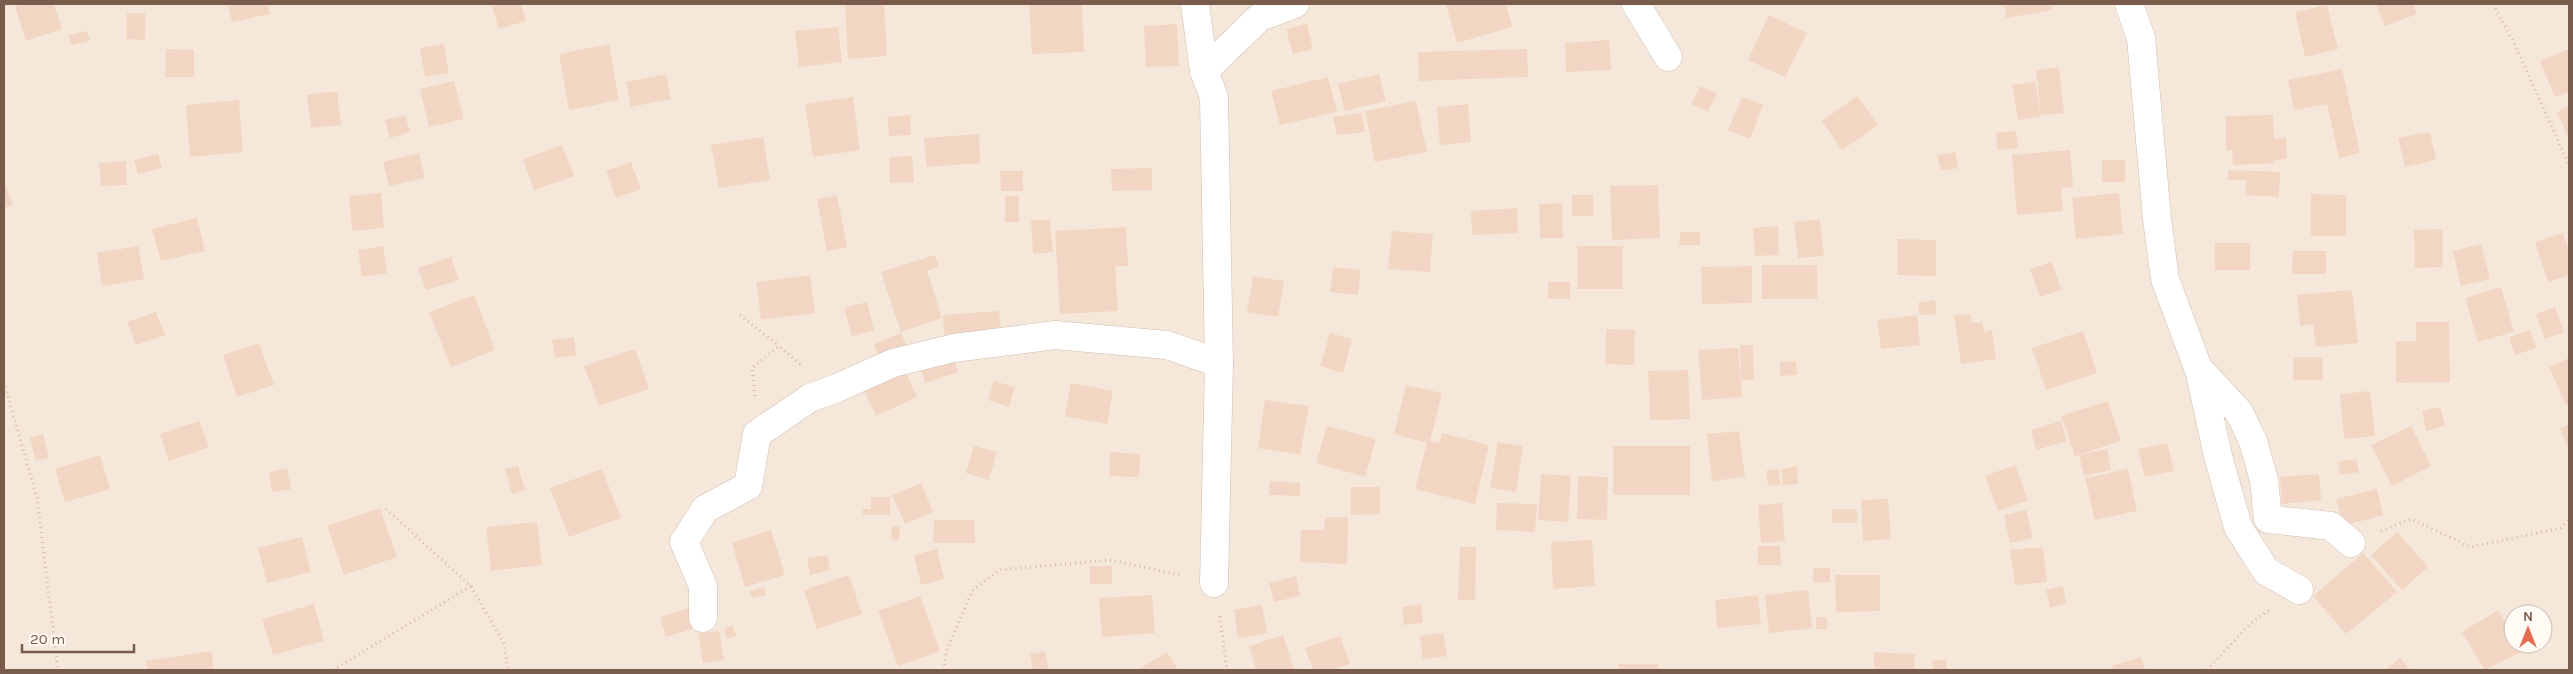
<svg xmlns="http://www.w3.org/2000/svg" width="2573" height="674" font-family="Karla,sans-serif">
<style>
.residential{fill:#f5e8da;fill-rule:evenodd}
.building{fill:#f3d5c3}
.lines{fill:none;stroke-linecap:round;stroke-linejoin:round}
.street-casing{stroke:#d1beb0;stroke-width:29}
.path{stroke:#d9b8a5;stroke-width:3;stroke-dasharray:1 4;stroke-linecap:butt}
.street{stroke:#fff;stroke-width:28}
</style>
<rect width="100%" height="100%" fill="#fdf6ec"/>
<path class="residential" d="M 4,4 L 2569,4 L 2569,670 L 4,670 ZM 2513,614 L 2543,614 L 2543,644 L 2513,644 Z"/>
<g class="building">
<path d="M 23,4 L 54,4 L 62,29 L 26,41 L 15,6 Z"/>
<path d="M 228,4 L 268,4 L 270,14 L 232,22 Z"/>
<path d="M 491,4 L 521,4 L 526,21 L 499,29 Z"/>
<path d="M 845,4 L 884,4 L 887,56 L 848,59 Z"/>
<path d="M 1029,4 L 1082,4 L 1084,52 L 1032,54 Z"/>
<path d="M 1446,4 L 1506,4 L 1512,27 L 1457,43 Z"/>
<path d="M 2004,4 L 2051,4 L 2052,10 L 2006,18 Z"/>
<path d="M 2376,4 L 2413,4 L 2417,14 L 2385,26 Z"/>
<path d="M 2327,5 L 2338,49 L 2305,57 L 2295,12 Z"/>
<path d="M 127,13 L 145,13 L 145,40 L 126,39 Z"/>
<path d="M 1769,15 L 1807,33 L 1785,77 L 1748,60 Z"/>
<path d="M 1177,24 L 1179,66 L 1146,67 L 1144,26 Z"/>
<path d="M 1307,24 L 1313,49 L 1293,54 L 1286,29 Z"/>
<path d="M 838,27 L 842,62 L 799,67 L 795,31 Z"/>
<path d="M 87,31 L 90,41 L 71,45 L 69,35 Z"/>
<path d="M 1609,40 L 1611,70 L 1566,72 L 1565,43 Z"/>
<path d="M 444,44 L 449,73 L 425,77 L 420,48 Z"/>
<path d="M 609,44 L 619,100 L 569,110 L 559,54 Z"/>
<path d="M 166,49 L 194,50 L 194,77 L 165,77 Z"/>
<path d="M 1527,49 L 1528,77 L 1419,81 L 1418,52 Z"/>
<path d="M 2569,49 L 2569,92 L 2555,97 L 2540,61 Z"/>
<path d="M 2059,67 L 2064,113 L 2041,115 L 2036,70 Z"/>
<path d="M 2342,69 L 2360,153 L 2339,158 L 2327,104 L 2294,110 L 2288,80 Z"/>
<path d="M 666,74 L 671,99 L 631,107 L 626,82 Z"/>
<path d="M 1379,74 L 1386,101 L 1345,111 L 1338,84 Z"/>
<path d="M 1328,77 L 1337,112 L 1280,125 L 1271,91 Z"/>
<path d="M 454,81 L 464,119 L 429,127 L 420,89 Z"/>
<path d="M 2035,81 L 2041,116 L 2018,120 L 2012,85 Z"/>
<path d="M 1700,86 L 1717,94 L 1708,112 L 1691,104 Z"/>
<path d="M 337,91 L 341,125 L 311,128 L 307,95 Z"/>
<path d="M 1857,96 L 1878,125 L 1842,150 L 1822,121 Z"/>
<path d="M 853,97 L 860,150 L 813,157 L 805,104 Z"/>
<path d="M 1742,97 L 1763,105 L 1750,139 L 1728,130 Z"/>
<path d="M 239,100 L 243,152 L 190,157 L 186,105 Z"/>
<path d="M 1416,101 L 1427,152 L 1375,162 L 1365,111 Z"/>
<path d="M 1468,104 L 1471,142 L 1440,145 L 1437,107 Z"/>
<path d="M 2569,106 L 2569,139 L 2557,112 Z"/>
<path d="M 1362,113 L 1365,132 L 1337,135 L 1333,117 Z"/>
<path d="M 405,115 L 410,132 L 390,138 L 385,120 Z"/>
<path d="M 910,115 L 911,135 L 889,136 L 887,117 Z"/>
<path d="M 2273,115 L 2274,139 L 2286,138 L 2287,159 L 2275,160 L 2275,163 L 2233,165 L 2232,150 L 2226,150 L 2226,116 Z"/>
<path d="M 2016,131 L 2018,148 L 1998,150 L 1996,133 Z"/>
<path d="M 2430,132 L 2436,160 L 2405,167 L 2398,138 Z"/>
<path d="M 979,134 L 980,163 L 927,167 L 924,138 Z"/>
<path d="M 763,137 L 770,180 L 719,188 L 711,145 Z"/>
<path d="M 562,145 L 574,176 L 534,190 L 523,159 Z"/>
<path d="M 2070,150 L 2073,187 L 2061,188 L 2063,211 L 2017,215 L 2012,155 Z"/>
<path d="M 1955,152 L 1958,168 L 1941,171 L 1937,155 Z"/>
<path d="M 419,153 L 425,178 L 389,186 L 383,162 Z"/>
<path d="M 158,154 L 162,168 L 138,174 L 134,160 Z"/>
<path d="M 912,156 L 914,182 L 890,183 L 889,157 Z"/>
<rect x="2102" y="160" width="23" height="22"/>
<path d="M 126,161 L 127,185 L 101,186 L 99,163 Z"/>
<path d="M 631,162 L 641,189 L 616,198 L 606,171 Z"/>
<path d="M 1152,168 L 1152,190 L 1112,191 L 1111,169 Z"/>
<path d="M 2228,170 L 2280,172 L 2279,197 L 2245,195 L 2246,180 L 2228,180 Z"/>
<path d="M 1000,171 L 1023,171 L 1023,191 L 1001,191 Z"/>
<path d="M 4,182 L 13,205 L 4,208 Z"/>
<path d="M 1658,185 L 1660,238 L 1612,240 L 1610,186 Z"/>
<path d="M 381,193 L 384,228 L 352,231 L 349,196 Z"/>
<path d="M 2119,193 L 2123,234 L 2076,239 L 2072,198 Z"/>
<path d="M 2311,194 L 2346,195 L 2346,236 L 2311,236 Z"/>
<path d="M 837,195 L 847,247 L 827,251 L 817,199 Z"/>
<rect x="1572" y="195" width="21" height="21"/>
<rect x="1005" y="196" width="14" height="26"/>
<path d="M 1562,203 L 1563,238 L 1540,238 L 1539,204 Z"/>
<path d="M 1517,208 L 1518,233 L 1472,235 L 1471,211 Z"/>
<path d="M 197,218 L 205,251 L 161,261 L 152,229 Z"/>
<path d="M 1050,219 L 1053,252 L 1033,254 L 1031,221 Z"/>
<path d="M 1820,219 L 1824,256 L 1798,258 L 1794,222 Z"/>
<path d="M 1778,226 L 1779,255 L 1755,256 L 1753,228 Z"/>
<path d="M 1126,227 L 1128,266 L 1115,266 L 1118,311 L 1060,314 L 1055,231 Z"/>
<path d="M 2443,229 L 2443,267 L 2415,268 L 2414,230 Z"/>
<path d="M 1392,231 L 1433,234 L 1430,272 L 1388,269 Z"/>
<path d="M 1680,232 L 1700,232 L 1700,245 L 1679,245 Z"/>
<path d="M 2563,233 L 2569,251 L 2569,275 L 2548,282 L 2535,242 Z"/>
<path d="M 1897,239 L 1936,240 L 1936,276 L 1897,275 Z"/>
<rect x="2215" y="243" width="35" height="27"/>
<path d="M 2481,244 L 2490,279 L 2461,286 L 2453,251 Z"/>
<path d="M 138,246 L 144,279 L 102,286 L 97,253 Z"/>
<path d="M 383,246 L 387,273 L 362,277 L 358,250 Z"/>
<rect x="1577" y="246" width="46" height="43"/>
<path d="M 2293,251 L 2326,251 L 2326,274 L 2292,274 Z"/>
<path d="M 935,255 L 939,266 L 927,271 L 942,318 L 901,332 L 881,272 Z"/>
<path d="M 451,257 L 459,280 L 426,290 L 418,268 Z"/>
<path d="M 2052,262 L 2061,290 L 2040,297 L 2030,269 Z"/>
<rect x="1762" y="265" width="55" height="34"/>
<path d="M 1752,266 L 1752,303 L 1702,304 L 1701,267 Z"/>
<path d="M 1333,267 L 1361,270 L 1358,295 L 1330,292 Z"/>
<path d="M 810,275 L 815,313 L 761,320 L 756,282 Z"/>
<path d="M 1253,276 L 1284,281 L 1278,317 L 1247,312 Z"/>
<rect x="1548" y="282" width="22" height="17"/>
<path d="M 2501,287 L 2514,332 L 2478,342 L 2465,298 Z"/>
<path d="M 2352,290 L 2358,343 L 2316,347 L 2313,324 L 2300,326 L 2297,295 Z"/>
<path d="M 474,295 L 495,350 L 451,367 L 429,312 Z"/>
<path d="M 1935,300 L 1937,314 L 1920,315 L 1918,303 Z"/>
<path d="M 867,302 L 874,330 L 852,336 L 844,308 Z"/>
<path d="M 2555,307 L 2564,332 L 2545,339 L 2536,314 Z"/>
<path d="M 999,311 L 1002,338 L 945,342 L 943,315 Z"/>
<path d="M 156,312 L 165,335 L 136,345 L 127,322 Z"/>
<path d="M 1970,314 L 1972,323 L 1982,322 L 1984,332 L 1992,330 L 1996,359 L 1961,364 L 1954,315 Z"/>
<path d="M 1917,315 L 1920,345 L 1881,349 L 1877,320 Z"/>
<path d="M 2416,322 L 2449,322 L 2450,382 L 2396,383 L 2396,341 L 2416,341 Z"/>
<path d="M 1606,329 L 1635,330 L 1634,365 L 1605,364 Z"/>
<path d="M 2530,330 L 2536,348 L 2515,355 L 2509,337 Z"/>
<path d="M 2083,331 L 2097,373 L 2046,390 L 2032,348 Z"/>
<path d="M 901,333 L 909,352 L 881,363 L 874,344 Z"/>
<path d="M 1330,333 L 1352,339 L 1343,373 L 1320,366 Z"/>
<path d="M 574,337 L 576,355 L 555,358 L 552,340 Z"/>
<path d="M 259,343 L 274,385 L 237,397 L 223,355 Z"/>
<path d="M 1740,345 L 1753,345 L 1754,380 L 1741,380 Z"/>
<path d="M 1738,348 L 1742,397 L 1702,400 L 1698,350 Z"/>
<path d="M 635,349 L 649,389 L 599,406 L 584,366 Z"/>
<path d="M 952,355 L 958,372 L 925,383 L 920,365 Z"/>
<rect x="2293" y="357" width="30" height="23"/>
<path d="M 2569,358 L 2569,403 L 2566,405 L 2549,367 Z"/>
<path d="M 1796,361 L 1797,375 L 1780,376 L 1780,362 Z"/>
<path d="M 904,368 L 917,397 L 876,416 L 862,387 Z"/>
<path d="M 1688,370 L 1690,419 L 1650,420 L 1648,371 Z"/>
<path d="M 994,381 L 1015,387 L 1009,407 L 988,400 Z"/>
<path d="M 1071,383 L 1113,391 L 1107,424 L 1065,416 Z"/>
<path d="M 1406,385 L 1442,393 L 1430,441 L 1439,443 L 1442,433 L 1489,445 L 1475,504 L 1415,489 L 1427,443 L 1394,434 Z"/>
<path d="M 2370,391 L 2375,436 L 2344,439 L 2340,394 Z"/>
<path d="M 1265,400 L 1309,406 L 1300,455 L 1258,448 Z"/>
<path d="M 2108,401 L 2121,441 L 2075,456 L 2061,416 Z"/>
<path d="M 2440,407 L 2445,426 L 2426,431 L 2422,411 Z"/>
<path d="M 199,421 L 209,447 L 169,461 L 160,434 Z"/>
<path d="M 2061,421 L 2067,441 L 2036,450 L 2031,430 Z"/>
<path d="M 2569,424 L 2569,450 L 2560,429 Z"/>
<path d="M 1327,426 L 1376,439 L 1365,477 L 1316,463 Z"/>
<path d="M 2411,426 L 2431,466 L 2392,486 L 2371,445 Z"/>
<path d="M 1739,431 L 1745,477 L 1712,481 L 1707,434 Z"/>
<path d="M 43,434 L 49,458 L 36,461 L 30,438 Z"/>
<path d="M 1498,442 L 1523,446 L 1516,492 L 1490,488 Z"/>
<path d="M 2167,443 L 2174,471 L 2145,477 L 2138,449 Z"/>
<path d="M 974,446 L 997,452 L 989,480 L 966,473 Z"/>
<rect x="1613" y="446" width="77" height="49"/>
<path d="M 2107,449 L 2111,470 L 2084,476 L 2079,455 Z"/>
<path d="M 1110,452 L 1140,454 L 1139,477 L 1109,476 Z"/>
<path d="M 100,455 L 110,489 L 65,502 L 55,469 Z"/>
<path d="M 2356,459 L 2359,472 L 2340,475 L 2338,462 Z"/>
<path d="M 2015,465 L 2028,500 L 1998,511 L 1985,476 Z"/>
<path d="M 518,466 L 525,490 L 512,494 L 505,469 Z"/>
<path d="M 1797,466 L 1798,484 L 1783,485 L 1781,469 Z"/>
<path d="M 287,468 L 291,489 L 272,492 L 269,472 Z"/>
<path d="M 602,469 L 621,518 L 569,537 L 550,488 Z"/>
<path d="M 1778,469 L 1781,485 L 1768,486 L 1766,471 Z"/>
<path d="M 2128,469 L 2137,511 L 2095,520 L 2085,478 Z"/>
<path d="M 1541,474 L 1571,476 L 1568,522 L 1538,520 Z"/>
<path d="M 2319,474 L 2321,500 L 2282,504 L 2280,477 Z"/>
<path d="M 1578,476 L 1608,477 L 1607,520 L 1577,519 Z"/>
<path d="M 1270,481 L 1300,483 L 1300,496 L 1269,495 Z"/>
<path d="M 921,483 L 933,512 L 905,524 L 892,495 Z"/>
<path d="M 1351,487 L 1380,487 L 1380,514 L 1351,515 Z"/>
<path d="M 2377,489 L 2383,515 L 2343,526 L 2336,499 Z"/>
<path d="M 871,497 L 890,497 L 890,515 L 863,515 L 863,509 L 871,509 Z"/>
<path d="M 1888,499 L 1891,539 L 1863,541 L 1861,500 Z"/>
<path d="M 1497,503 L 1537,504 L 1535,532 L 1496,530 Z"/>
<path d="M 1782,503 L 1785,541 L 1761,543 L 1758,505 Z"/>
<path d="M 380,508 L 397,557 L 344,575 L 327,526 Z"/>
<rect x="1832" y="509" width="25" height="14"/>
<path d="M 2026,510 L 2033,538 L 2010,543 L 2004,515 Z"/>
<path d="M 1325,517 L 1348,517 L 1347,564 L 1300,562 L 1301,530 L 1324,530 Z"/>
<path d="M 934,520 L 975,520 L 975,543 L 933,543 Z"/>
<path d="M 537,522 L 542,565 L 491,571 L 486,527 Z"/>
<path d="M 892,526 L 900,527 L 899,540 L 891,539 Z"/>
<path d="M 771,530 L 785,575 L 745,587 L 732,543 Z"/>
<path d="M 2397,532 L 2428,567 L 2402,590 L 2371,555 Z"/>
<path d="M 302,537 L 311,572 L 267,583 L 258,548 Z"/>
<path d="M 1592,540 L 1595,586 L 1553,589 L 1551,542 Z"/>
<path d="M 1758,546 L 1780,546 L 1781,565 L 1758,565 Z"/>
<path d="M 1460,547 L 1476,547 L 1475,600 L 1458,600 Z"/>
<path d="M 2043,547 L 2047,582 L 2015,585 L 2010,550 Z"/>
<path d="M 937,549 L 944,579 L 921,585 L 914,555 Z"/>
<path d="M 2363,553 L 2397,592 L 2346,634 L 2313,596 Z"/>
<path d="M 827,555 L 830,570 L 810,575 L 807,558 Z"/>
<rect x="1090" y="566" width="22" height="18"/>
<path d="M 1813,568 L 1830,568 L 1830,582 L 1813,583 Z"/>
<path d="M 849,575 L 862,614 L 817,629 L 804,590 Z"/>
<path d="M 1835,575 L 1880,575 L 1880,611 L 1836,612 Z"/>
<path d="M 1296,576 L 1300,596 L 1274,602 L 1269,583 Z"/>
<path d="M 2063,586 L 2066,604 L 2050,608 L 2046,590 Z"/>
<path d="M 764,587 L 766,595 L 752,598 L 750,591 Z"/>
<path d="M 1808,590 L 1812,628 L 1769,633 L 1765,595 Z"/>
<path d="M 1152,595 L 1155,633 L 1102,637 L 1099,598 Z"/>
<path d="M 1758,595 L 1761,624 L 1717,628 L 1715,600 Z"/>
<path d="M 920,596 L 940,651 L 898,666 L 878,611 Z"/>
<path d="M 314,604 L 324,641 L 273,655 L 262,619 Z"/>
<path d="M 1421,604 L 1423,623 L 1404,625 L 1402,607 Z"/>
<path d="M 1262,605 L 1267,633 L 1238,638 L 1234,610 Z"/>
<path d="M 689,608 L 695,628 L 666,637 L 660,617 Z"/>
<path d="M 2498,610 L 2513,635 L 2513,644 L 2519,644 L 2523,651 L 2485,670 L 2462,632 Z"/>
<rect x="1816" y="617" width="11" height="12"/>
<path d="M 733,626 L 736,636 L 727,639 L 724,628 Z"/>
<path d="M 719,631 L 724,660 L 703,663 L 698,634 Z"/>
<path d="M 1443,633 L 1447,656 L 1423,659 L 1420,636 Z"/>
<path d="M 1283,635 L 1294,670 L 1256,670 L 1249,646 Z"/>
<path d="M 1340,636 L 1350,664 L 1331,670 L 1313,670 L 1305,648 Z"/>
<path d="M 211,651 L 214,670 L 148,670 L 146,661 Z"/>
<path d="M 1045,651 L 1049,670 L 1033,670 L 1030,654 Z"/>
<path d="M 1167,652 L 1178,670 L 1137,670 Z"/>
<path d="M 1874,652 L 1915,654 L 1914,670 L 1874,670 Z"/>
<path d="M 2141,657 L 2145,670 L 2113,670 L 2112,666 Z"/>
<path d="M 2400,658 L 2410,670 L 2385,670 Z"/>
<path d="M 1946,659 L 1947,670 L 1933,670 L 1932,661 Z"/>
<rect x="1618" y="664" width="40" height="6"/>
</g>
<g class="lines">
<defs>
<g id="street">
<path d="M 1195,4 L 1204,71 L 1214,97 L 1219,363 L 1214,583"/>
<path d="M 1636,4 L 1668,57"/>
<path d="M 2129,4 L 2141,38 L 2157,219 L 2165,279 L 2198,368 L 2239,412 L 2253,441 L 2264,480 L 2268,519 L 2331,526 L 2351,543"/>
<path d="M 1204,71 L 1260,17 L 1295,4"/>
<path d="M 2199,369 L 2218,456 L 2238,527 L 2266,571 L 2299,590"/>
<path d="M 703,618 L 703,586 L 684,542 L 705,509 L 748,486 L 757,434 L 810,398 L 837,388 L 893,363 L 954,348 L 1055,335 L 1167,345 L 1219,363"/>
</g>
</defs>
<use href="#street" class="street-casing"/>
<g class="path">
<path d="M 2493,4 L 2515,45 L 2569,165"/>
<path d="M 740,315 L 779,346"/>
<path d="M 4,382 L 37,498 L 58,670"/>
<path d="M 755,396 L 752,368 L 779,346 L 802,366"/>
<path d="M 386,509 L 471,586 L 504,644 L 508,670"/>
<path d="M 2381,531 L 2411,519 L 2471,547 L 2561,528 L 2569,520"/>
<path d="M 1220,616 L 1227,670"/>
<path d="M 333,670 L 471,586"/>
<path d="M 944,670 L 946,652 L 972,591 L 999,570 L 1110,560 L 1180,575"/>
<path d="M 2207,670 L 2250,624 L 2269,610"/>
</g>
<use href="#street" class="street"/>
</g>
<rect width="2573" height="674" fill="none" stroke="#7a5c4d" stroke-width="10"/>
<g transform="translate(2528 629)"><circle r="24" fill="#fffaf3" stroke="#cabbb1"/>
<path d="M0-4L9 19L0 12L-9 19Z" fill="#e76f51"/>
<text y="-8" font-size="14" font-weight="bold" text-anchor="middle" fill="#7a5c4d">N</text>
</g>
<path d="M22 644v8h112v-8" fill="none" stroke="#7a5c4d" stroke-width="2.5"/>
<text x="30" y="644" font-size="15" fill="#7a5c4d" stroke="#fffaf3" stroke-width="4" paint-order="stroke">20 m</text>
</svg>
